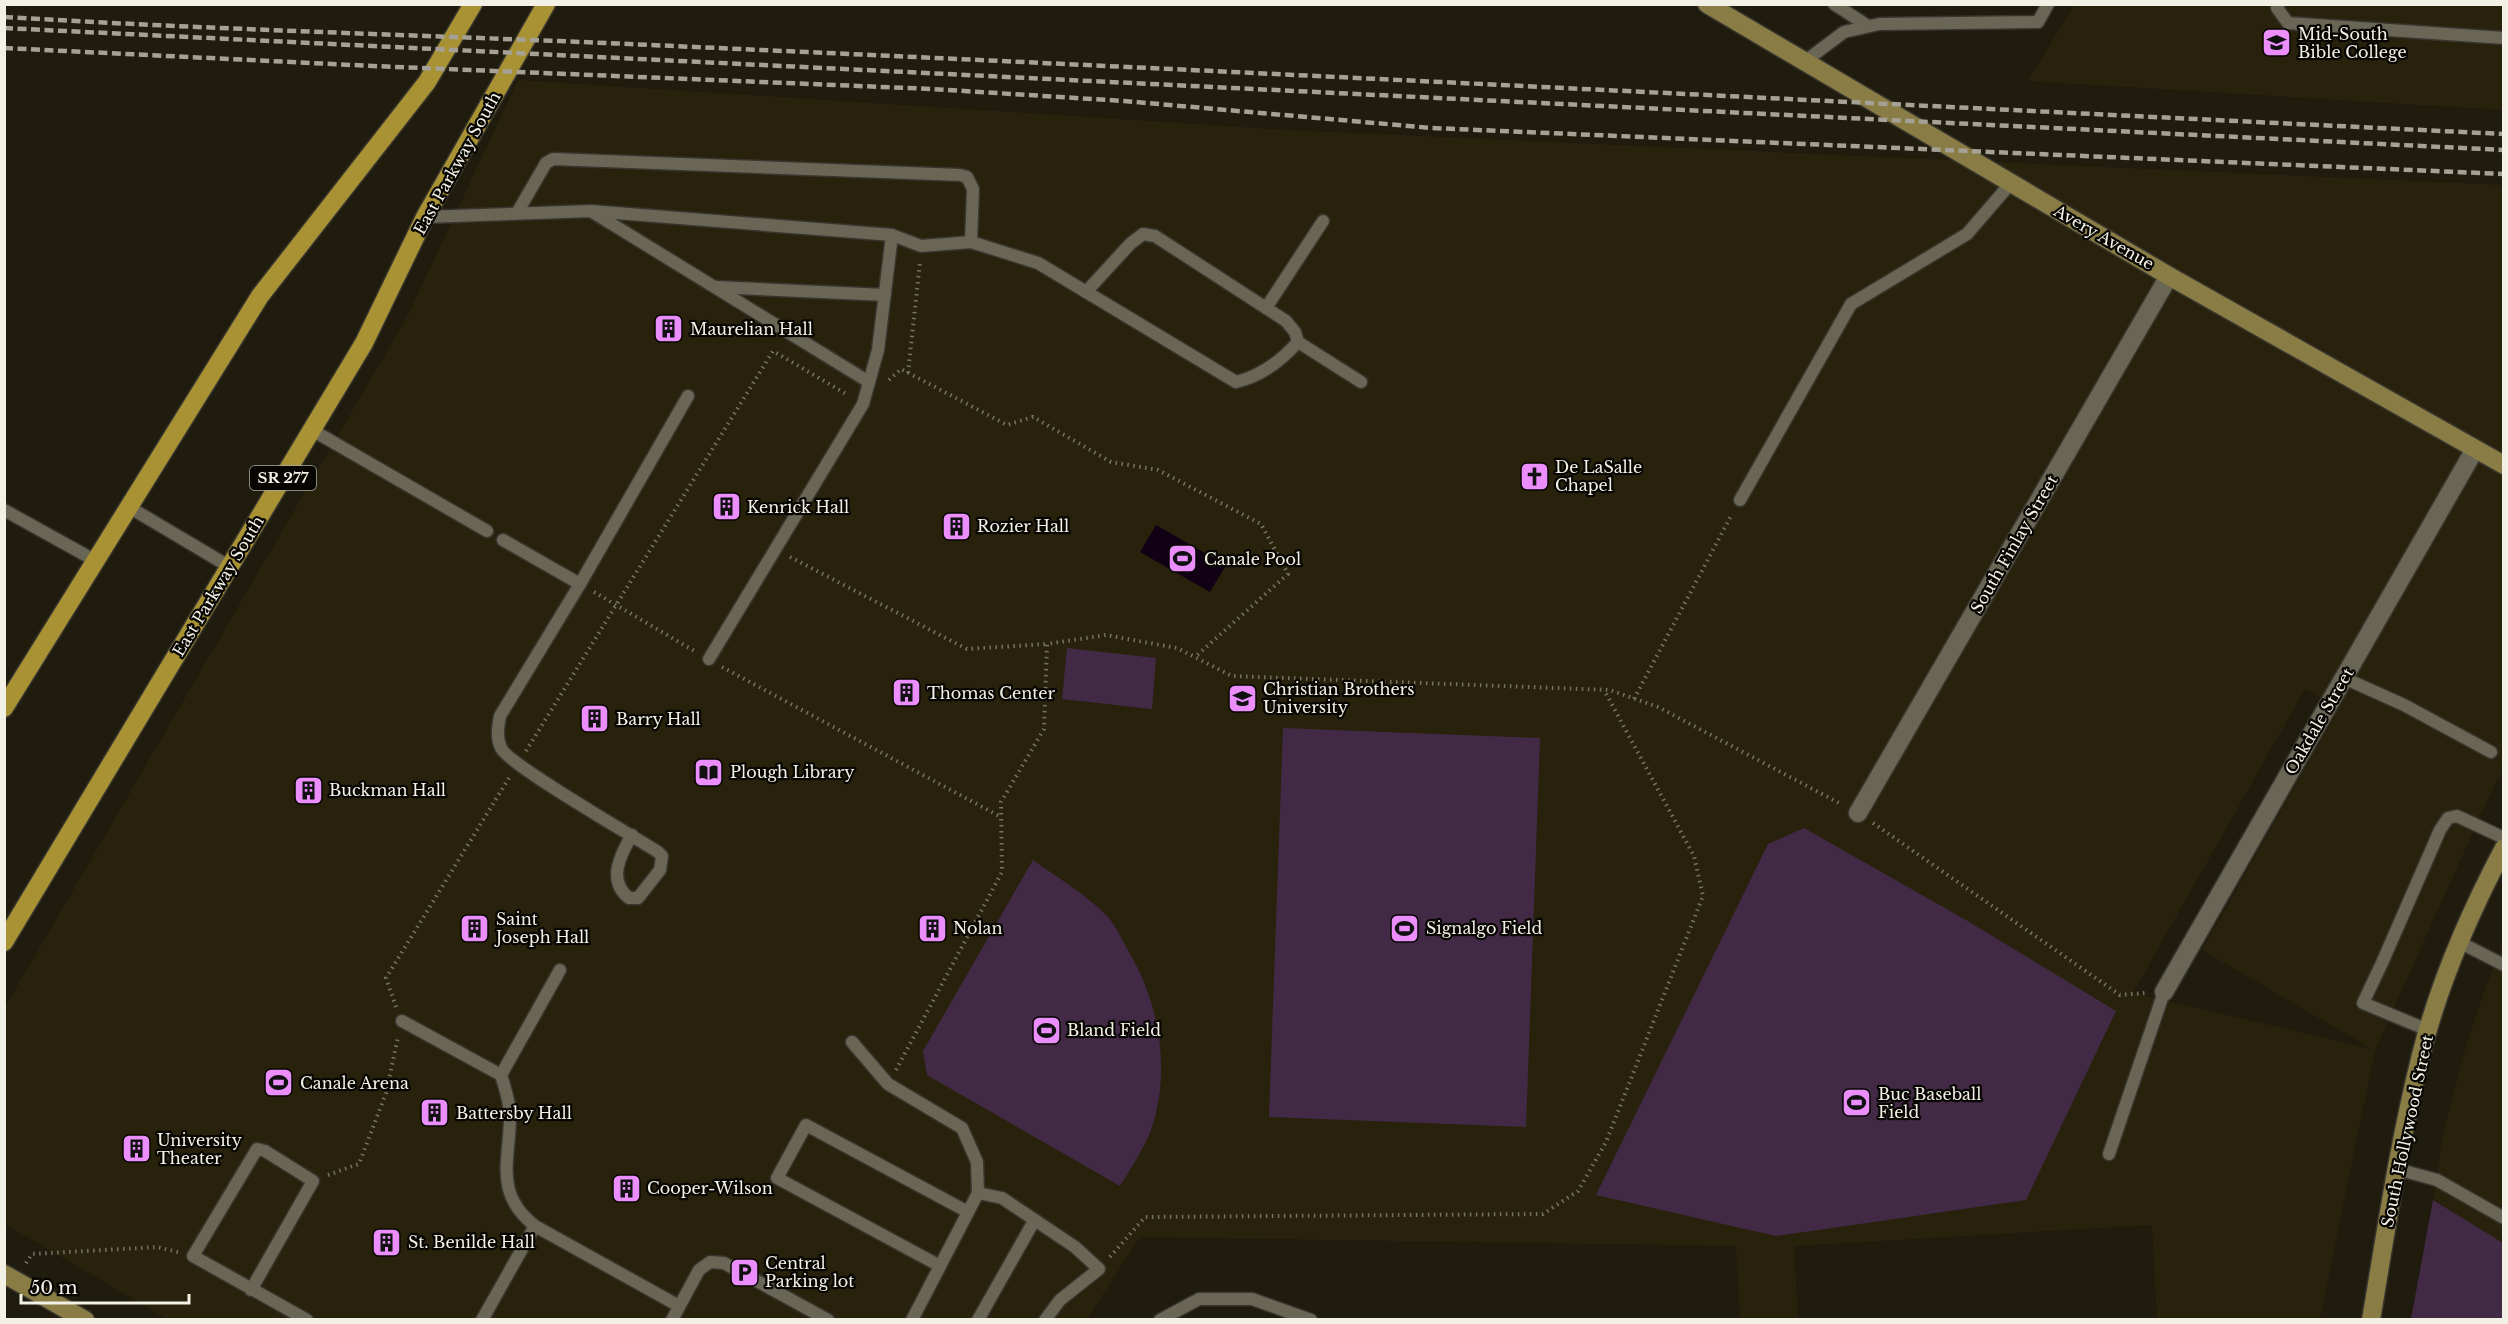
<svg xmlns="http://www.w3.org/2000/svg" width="2508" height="1324" font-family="'Libre Baskerville',serif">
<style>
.built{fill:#28220d;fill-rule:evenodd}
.green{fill:#422a46}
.water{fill:#120115}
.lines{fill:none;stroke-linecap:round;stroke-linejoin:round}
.lane-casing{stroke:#38352e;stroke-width:15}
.street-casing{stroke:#38352e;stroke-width:21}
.secondary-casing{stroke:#38352e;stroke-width:21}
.primary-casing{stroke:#38352e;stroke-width:21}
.path{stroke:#767266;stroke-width:4;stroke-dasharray:1.5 4.5;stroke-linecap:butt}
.lane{stroke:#6a6655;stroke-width:12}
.street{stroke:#6a6655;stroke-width:18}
.secondary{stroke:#897c44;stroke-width:18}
.primary{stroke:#a89234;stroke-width:18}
.rail{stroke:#a5a196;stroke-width:4.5;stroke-dasharray:9 4.5;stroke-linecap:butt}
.labels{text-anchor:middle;stroke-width:4.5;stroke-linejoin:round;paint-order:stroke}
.shield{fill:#070602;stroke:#acaaa2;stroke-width:1.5}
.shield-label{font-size:15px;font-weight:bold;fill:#f3f0e6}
.poi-label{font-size:16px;fill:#f3f0e6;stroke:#070602;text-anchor:start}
.street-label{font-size:16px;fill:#f3f0e6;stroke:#070602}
</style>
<rect width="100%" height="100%" fill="#1f1b0d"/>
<g class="built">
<path d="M 2074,5 L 2503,5 L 2503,110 L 2028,81 Z"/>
<path d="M 518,80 L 1289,130 L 2503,185 L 2503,770 L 2491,792 L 2375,1050 L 2320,1319 L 2157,1319 L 2152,1225 L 1794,1246 L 1798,1320 L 1740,1319 L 1736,1246 L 1140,1237 L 1087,1319 L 169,1320 L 5,1224 L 5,1007 L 408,315 ZM 2305,689 L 2339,708 L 2202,950 L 2372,1049 L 2133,993 Z"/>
<path d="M 2503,943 L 2503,1243 L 2433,1200 L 2444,1130 L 2466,1046 L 2487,984 Z"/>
</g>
<g class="green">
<path d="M 1067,648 L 1156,658 L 1152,709 L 1062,699 Z"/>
<path d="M 1283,728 L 1540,738 L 1526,1127 L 1269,1117 Z"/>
<path d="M 1804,828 L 1966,920 L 2116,1011 L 2026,1200 L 1776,1236 L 1596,1195 L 1768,844 Z"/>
<path d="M 1033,860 C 1058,878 1085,894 1106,915 C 1116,925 1123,942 1130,954 C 1160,1005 1171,1073 1151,1130 C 1143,1150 1131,1168 1120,1186 L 927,1075 L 923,1051 Z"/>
<path d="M 2433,1200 L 2503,1243 L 2503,1319 L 2411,1319 Z"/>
</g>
<path class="water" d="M 1156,525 L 1226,565 L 1210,592 L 1140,552 Z"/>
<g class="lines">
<defs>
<g id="lane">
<path d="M 1834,4 L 1868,26"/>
<path d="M 2279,4 L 2277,8 L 2288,23 L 2504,38"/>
<path d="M 1804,62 L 1844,32 L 1879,24 L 2038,22 L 2048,4"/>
<path d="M 517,213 L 546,163 L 553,159 L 960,175 L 967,177 L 973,189 L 971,242"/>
<path d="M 594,213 L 869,382"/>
<path d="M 425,217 L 591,211 L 892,235 L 921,246 L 971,242 L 1038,263 L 1236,382 C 1261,376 1281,361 1298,342 L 1361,382"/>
<path d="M 716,287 L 885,295"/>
<path d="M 1086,292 L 1130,244 L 1143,234 L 1155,236 L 1286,321 L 1295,332 L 1298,342"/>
<path d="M 1266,308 L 1323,221"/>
<path d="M 312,430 L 487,531"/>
<path d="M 1740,500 L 1851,304 L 1967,234 L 2011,183"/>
<path d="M 129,507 L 230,567"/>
<path d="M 4,510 L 96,561"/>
<path d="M 503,540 L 580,584"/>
<path d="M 709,659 L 863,404 L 878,350 L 892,235"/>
<path d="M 2344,678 L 2404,705 L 2491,752"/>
<path d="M 632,835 C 620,855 607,881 629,898 L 638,898 L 660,870 L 662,856 L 658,852 C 633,836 509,765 501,748 C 496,737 498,727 500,716 L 580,584 L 688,396"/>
<path d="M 2459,942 L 2504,965"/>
<path d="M 402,1021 L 501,1075 C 505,1089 510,1101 510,1116 C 510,1160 493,1193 535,1226 L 679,1306"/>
<path d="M 2428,1030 L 2363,1003 L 2382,963 L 2440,830 L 2448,818 L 2457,816 L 2504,838"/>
<path d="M 852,1042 L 888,1084 L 962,1128 L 977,1162 L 978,1193 L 912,1320"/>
<path d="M 501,1075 L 560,970"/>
<path d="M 2109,1154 L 2164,992"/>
<path d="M 2397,1169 L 2437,1180 L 2504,1218"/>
<path d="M 978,1193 L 1002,1198 L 1075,1247 L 1099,1269 L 1060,1300 L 1045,1320"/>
<path d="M 940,1266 L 777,1178 L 806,1125 L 968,1212"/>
<path d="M 251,1290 L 313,1181 L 265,1151 L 257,1149 L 193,1256 L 307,1320"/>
<path d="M 482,1320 L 535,1226"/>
<path d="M 672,1320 L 699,1270 L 710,1262 L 724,1263 L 828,1320"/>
<path d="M 978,1320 L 1034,1221"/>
<path d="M 1160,1320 L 1199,1299 L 1252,1299 L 1311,1320"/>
</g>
<g id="street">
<path d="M 1858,813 L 2169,276"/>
<path d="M 2164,992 L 2475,449"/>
</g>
<g id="secondary">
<path d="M 1707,4 L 2169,276 L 2504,465"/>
<path d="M 4,1274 L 85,1320"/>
<path d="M 2371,1320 C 2386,1231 2399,1142 2421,1055 C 2439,983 2469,914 2504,848"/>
</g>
<g id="primary">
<path d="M 4,708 L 260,296 L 427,82 L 473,4"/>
<path d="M 4,942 L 364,343 L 425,217 L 546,4"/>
</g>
</defs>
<use href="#lane" class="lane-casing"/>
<use href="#street" class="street-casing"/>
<use href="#secondary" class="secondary-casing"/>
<use href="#primary" class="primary-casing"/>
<g class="path">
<path d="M 908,373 L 920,262"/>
<path d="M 889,380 L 901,369 L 1007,425 L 1033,417 L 1111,462 L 1158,470 L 1261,524 L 1288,574 L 1195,657"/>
<path d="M 790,557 L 967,649 L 1047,644"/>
<path d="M 594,592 L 696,652"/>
<path d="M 722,667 L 1001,817"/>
<path d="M 1634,699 L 1732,514"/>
<path d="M 526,751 L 773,351 L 848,395"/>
<path d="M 1873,823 L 2120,995 L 2145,993"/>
<path d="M 396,1007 L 386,978 L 509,778"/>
<path d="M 896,1070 L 1002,872 L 1001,802 L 1044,729 L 1047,644 L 1106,635 L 1177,648 L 1232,676 L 1610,690 L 1658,707 L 1841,804"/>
<path d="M 328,1175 L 359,1164 L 386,1093 L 398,1037"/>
<path d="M 1110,1257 L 1145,1217 L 1543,1214 L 1578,1191 L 1606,1142 L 1703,896 L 1694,856 L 1604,690"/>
<path d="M 26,1263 L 32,1254 L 157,1247 L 178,1252"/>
</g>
<use href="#lane" class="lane"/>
<use href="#street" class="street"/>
<use href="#secondary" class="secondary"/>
<use href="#primary" class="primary"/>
<g class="rail">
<path d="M 4,17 C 235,31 465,36 695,47 C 1298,74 1901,105 2504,134"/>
<path d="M 4,28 L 2504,150"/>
<path d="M 4,48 L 373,66 L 932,89 L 1124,101 L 1432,128 L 2504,174"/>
</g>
</g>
<defs>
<symbol id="university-square" viewBox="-11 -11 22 22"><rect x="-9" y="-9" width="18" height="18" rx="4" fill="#eb8dfb" stroke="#070602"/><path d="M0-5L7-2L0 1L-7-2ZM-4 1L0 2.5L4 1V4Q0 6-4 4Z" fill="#111"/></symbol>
<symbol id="building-square" viewBox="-11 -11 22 22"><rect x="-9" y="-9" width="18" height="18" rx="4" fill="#eb8dfb" stroke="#070602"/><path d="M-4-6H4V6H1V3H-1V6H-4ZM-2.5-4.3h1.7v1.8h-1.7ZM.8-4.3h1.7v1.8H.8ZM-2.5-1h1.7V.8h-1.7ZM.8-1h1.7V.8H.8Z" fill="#111"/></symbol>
<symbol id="church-square" viewBox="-11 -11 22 22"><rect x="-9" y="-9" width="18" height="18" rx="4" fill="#eb8dfb" stroke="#070602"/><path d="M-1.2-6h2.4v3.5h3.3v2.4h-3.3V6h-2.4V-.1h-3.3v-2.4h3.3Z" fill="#111"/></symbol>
<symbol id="stadium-square" viewBox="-11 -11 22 22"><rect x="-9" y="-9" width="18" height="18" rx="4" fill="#eb8dfb" stroke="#070602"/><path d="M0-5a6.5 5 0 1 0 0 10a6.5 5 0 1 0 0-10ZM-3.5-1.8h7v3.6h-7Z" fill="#111"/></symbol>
<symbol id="library-square" viewBox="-11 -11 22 22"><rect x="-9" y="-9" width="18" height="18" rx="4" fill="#eb8dfb" stroke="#070602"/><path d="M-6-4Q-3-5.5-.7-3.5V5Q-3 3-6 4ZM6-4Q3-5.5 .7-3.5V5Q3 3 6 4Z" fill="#111"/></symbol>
<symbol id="parking-square" viewBox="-11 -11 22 22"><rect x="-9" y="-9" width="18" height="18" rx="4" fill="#eb8dfb" stroke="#070602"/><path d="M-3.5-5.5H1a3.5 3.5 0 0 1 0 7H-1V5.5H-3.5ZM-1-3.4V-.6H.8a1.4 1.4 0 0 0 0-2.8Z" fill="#111"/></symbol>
</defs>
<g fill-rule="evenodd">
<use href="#university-square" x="2260" y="26" width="33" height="33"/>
<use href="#building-square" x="652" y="312" width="33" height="33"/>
<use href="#church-square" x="1518" y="460" width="33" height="33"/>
<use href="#building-square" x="710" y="490" width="33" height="33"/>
<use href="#building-square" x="940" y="510" width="33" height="33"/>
<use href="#stadium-square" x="1166" y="542" width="33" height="33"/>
<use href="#building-square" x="890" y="676" width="33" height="33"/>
<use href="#university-square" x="1226" y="682" width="33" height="33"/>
<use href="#building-square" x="578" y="702" width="33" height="33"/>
<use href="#library-square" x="692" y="756" width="33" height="33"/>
<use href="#building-square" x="292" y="774" width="33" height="33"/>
<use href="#building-square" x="458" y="912" width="33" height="33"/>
<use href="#building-square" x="916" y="912" width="33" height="33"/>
<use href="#stadium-square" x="1388" y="912" width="33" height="33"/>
<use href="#stadium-square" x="1030" y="1014" width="33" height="33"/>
<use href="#stadium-square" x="262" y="1066" width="33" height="33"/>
<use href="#stadium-square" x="1840" y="1086" width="33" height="33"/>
<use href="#building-square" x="418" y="1096" width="33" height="33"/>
<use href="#building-square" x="120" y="1132" width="33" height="33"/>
<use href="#building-square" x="610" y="1172" width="33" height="33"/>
<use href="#building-square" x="370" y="1226" width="33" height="33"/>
<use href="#parking-square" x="728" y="1256" width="33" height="33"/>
</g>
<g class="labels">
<rect class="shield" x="250" y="466" width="66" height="24" rx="4.5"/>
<g class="shield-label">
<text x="283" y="483">SR 277</text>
</g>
<g class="poi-label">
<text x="2298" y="40">Mid-South<tspan x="2298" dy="18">Bible College</tspan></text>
<text x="690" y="335">Maurelian Hall</text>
<text x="1555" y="473">De LaSalle<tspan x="1555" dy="18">Chapel</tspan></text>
<text x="747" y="513">Kenrick Hall</text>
<text x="977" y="532">Rozier Hall</text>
<text x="1204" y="565">Canale Pool</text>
<text x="1263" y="695">Christian Brothers<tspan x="1263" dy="18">University</tspan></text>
<text x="927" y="699">Thomas Center</text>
<text x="616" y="725">Barry Hall</text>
<text x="730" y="778">Plough Library</text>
<text x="329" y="796">Buckman Hall</text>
<text x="496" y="925">Saint<tspan x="496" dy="18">Joseph Hall</tspan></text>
<text x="953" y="934">Nolan</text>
<text x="1426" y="934">Signalgo Field</text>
<text x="1067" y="1036">Bland Field</text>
<text x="300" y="1089">Canale Arena</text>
<text x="1878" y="1100">Buc Baseball<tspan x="1878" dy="18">Field</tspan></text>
<text x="456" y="1119">Battersby Hall</text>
<text x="157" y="1146">University<tspan x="157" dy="18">Theater</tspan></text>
<text x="647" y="1194">Cooper-Wilson</text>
<text x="408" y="1248">St. Benilde Hall</text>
<text x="765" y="1269">Central<tspan x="765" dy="18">Parking lot</tspan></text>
</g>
<g class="street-label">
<text transform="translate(457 163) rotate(-61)" y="6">East Parkway South</text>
<text transform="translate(2104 237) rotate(30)" y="6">Avery Avenue</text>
<text transform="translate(2014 544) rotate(-60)" y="6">South Finlay Street</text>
<text transform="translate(218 586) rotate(-59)" y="6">East Parkway South</text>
<text transform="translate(2319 721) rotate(-60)" y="6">Oakdale Street</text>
<text transform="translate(2407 1131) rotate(-78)" y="6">South Hollywood Street</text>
</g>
</g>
<rect width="2508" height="1324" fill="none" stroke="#f3f0e6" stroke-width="12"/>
<path d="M21 1294v9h168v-9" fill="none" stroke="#f3f0e6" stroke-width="3"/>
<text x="30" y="1294" font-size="18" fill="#f3f0e6" stroke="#070602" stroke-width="4.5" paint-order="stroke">50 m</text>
</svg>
